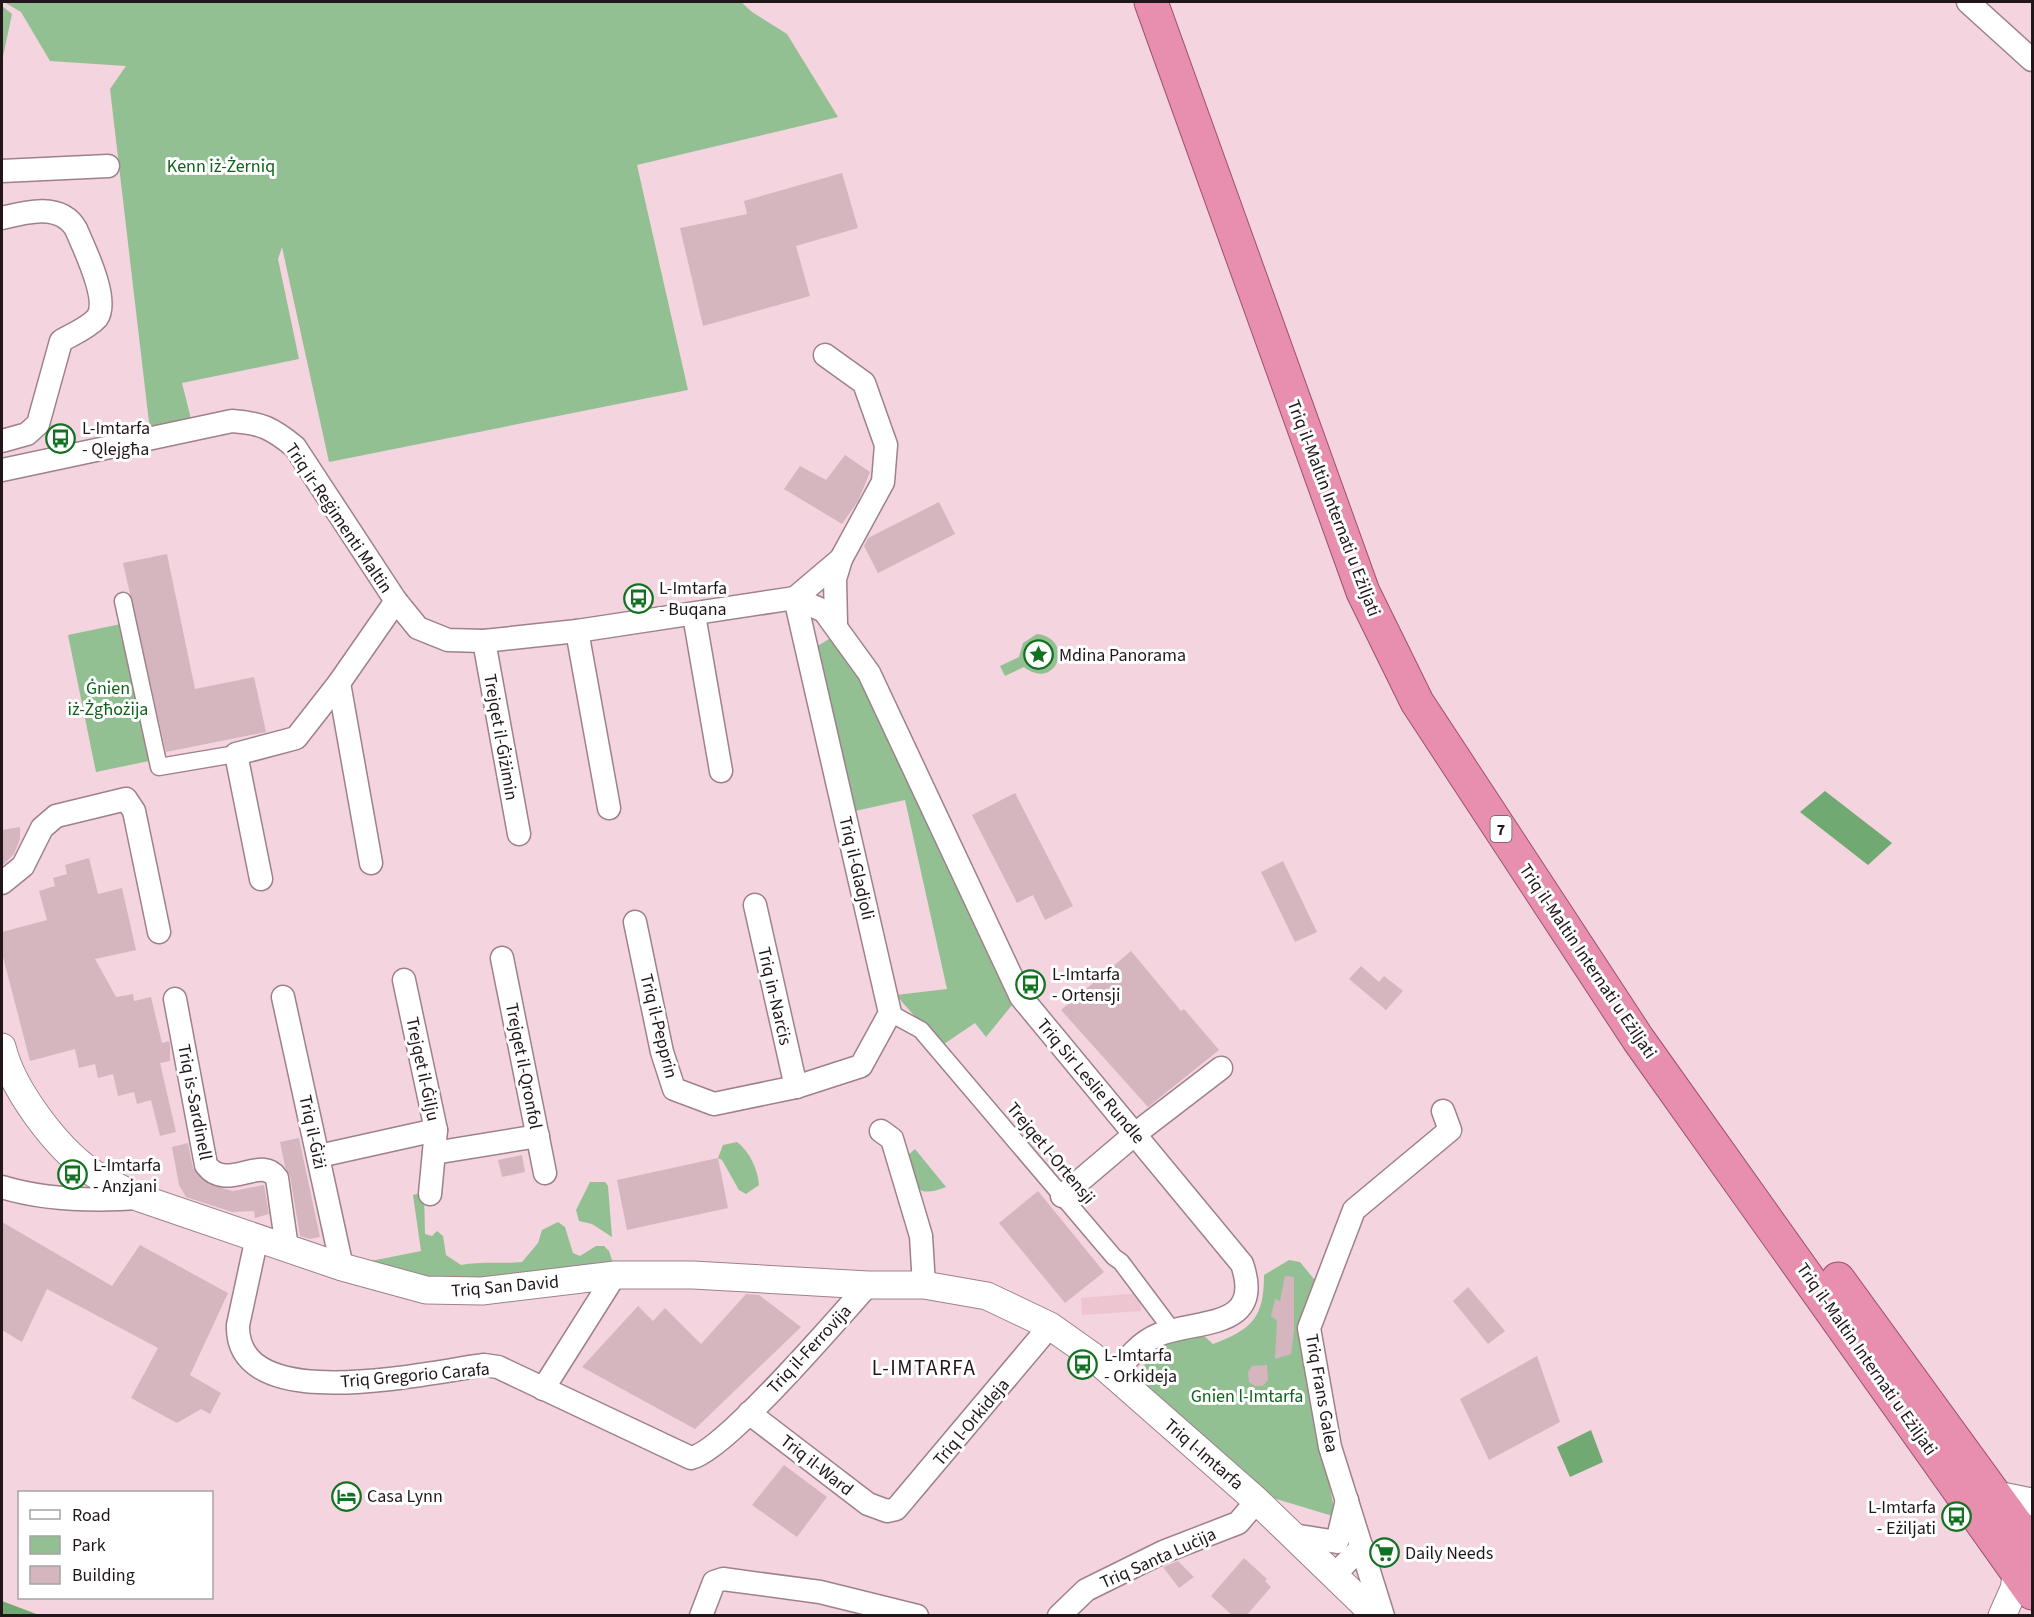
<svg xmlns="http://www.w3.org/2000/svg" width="2034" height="1617" font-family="'Source Sans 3',sans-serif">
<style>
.built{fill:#edc5d1}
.green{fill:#92c092}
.water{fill:#70a971}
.building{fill:#d5b6bf}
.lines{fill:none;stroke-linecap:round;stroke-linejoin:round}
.pedestrian-casing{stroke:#9e818a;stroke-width:19}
.minor-casing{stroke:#9e818a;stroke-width:25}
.tertiary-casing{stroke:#9e818a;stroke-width:29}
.trunk-casing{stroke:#9e516d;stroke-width:35}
.pedestrian{stroke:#fff;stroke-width:16}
.minor{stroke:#fff;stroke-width:22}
.tertiary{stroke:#fff;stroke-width:27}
.trunk{stroke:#e88eae;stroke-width:33}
.labels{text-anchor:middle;stroke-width:6;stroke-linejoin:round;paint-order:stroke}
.shield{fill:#fff;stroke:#645c5f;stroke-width:1.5}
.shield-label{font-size:16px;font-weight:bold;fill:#21161a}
.park-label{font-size:18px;fill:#0d631b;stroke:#fff}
.poi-label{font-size:18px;fill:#21161a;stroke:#fff;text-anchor:start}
.street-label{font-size:18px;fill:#21161a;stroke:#fff}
.quarter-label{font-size:21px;letter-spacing:1.5px;fill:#21161a;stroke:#fff}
</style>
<rect width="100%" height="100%" fill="#f4d4de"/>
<path class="built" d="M 1140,1293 L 1141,1311 L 1082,1315 L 1081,1298 Z"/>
<g class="green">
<path d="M 4,2 L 741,2 L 752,12 L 787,34 L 838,117 L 637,165 L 688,390 L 329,462 L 282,247 L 278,259 L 299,359 L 182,383 L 191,419 L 150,431 L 110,89 L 126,66 L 50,61 L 21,12 Z"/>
<path d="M 2,6 L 12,14 L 2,61 Z"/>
<path d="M 121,624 L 149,761 L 96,772 L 68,635 Z"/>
<path d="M 1037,634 C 1076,639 1056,692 1024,667 L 1005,676 L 1000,666 L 1019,657 L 1023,643 Z"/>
<path d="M 836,635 L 868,692 L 1012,1005 L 986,1037 L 975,1023 L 941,1046 L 896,995 L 947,989 L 905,800 L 855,811 L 814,648 Z"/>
<path d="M 737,1142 C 749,1151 758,1169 759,1185 L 746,1194 L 739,1190 L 722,1160 L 718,1158 L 723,1145 Z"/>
<path d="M 915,1149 L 946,1187 C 914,1200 913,1184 906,1157 Z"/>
<path d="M 590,1182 L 605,1182 L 608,1186 L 612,1237 L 592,1224 L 579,1221 L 576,1210 Z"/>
<path d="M 424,1192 L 425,1234 L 432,1236 L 437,1231 L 443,1236 L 446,1255 L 461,1265 C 482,1261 501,1264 522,1262 L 538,1243 L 542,1230 L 558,1222 L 565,1227 L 573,1253 L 580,1256 L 596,1246 L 604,1246 L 609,1251 L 613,1263 L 460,1283 L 356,1264 L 421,1251 L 413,1195 Z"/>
<path d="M 1289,1260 L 1300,1262 L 1318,1284 L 1297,1329 L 1336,1517 L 1273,1498 L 1148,1389 L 1144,1361 L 1169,1338 L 1203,1335 L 1213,1344 C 1253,1329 1264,1317 1264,1275 Z"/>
</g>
<g class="water">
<path d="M 1825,791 L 1892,843 L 1868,865 L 1800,812 Z"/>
<path d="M 1591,1430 L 1603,1462 L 1570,1477 L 1557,1447 Z"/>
<path d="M 2,1601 L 39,1615 L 2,1615 Z"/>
</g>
<g class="building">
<path d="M 842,173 L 858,228 L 796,246 L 810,296 L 703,326 L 680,228 L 747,214 L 744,201 Z"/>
<path d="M 845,455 L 870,472 L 858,501 L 842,524 L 784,489 L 800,466 L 826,480 Z"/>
<path d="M 939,502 L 955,534 L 878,573 L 864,546 L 868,538 Z"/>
<path d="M 167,554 L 195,689 L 254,677 L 266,732 L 166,752 L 123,563 Z"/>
<path d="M 1015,793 L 1073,906 L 1045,920 L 1033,895 L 1017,903 L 972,815 Z"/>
<path d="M 20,827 L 20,839 L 14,854 L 2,866 L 2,830 Z"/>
<path d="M 89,858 L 98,894 L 122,888 L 136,950 L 95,959 L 116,997 L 133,994 L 134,1001 L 151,997 L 162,1043 L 169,1041 L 170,1045 L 170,1061 L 160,1063 L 176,1132 L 160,1136 L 151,1100 L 137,1104 L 134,1092 L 118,1096 L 113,1074 L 98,1078 L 95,1064 L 79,1068 L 75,1049 L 30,1061 L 2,953 L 2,932 L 47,920 L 39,891 L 55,886 L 53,878 L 67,874 L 65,865 Z"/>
<path d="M 1283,861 L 1317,932 L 1295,942 L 1261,872 Z"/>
<path d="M 1131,951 L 1181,1011 L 1184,1009 L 1219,1050 L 1148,1107 L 1061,1010 Z"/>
<path d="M 1361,966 L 1379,982 L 1384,976 L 1403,991 L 1386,1010 L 1349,979 Z"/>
<path d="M 299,1138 L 320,1237 L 310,1239 L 300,1236 L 290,1176 L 285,1167 L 280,1142 Z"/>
<path d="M 188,1143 L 193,1168 L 210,1185 L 233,1191 L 264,1185 L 269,1214 L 255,1218 L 254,1211 L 232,1212 L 186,1197 L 179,1185 L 172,1147 Z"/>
<path d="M 522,1155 L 525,1172 L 502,1177 L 498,1160 Z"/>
<path d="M 718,1158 L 728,1208 L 627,1230 L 617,1180 Z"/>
<path d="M 1038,1191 L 1104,1272 L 1065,1303 L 999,1223 Z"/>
<path d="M 2,1222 L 112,1286 L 140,1245 L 228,1293 L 190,1375 L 221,1393 L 210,1414 L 201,1409 L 177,1423 L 131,1398 L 158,1348 L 47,1289 L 22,1342 L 2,1330 Z"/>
<path d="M 1285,1276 L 1294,1277 L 1294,1331 L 1291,1354 L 1275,1359 L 1277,1321 L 1271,1316 L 1275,1299 L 1280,1301 Z"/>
<path d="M 1468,1287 L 1505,1331 L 1488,1344 L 1453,1301 Z"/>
<path d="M 746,1294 L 759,1295 L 801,1327 L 695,1429 L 582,1367 L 638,1306 L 653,1321 L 665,1308 L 701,1344 Z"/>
<path d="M 1537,1356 L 1560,1422 L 1489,1460 L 1460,1399 Z"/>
<path d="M 1267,1365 L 1268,1380 L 1263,1386 L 1255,1386 L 1249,1382 L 1248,1372 L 1252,1366 Z"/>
<path d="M 784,1465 L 827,1497 L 797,1537 L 752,1505 Z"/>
<path d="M 1244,1558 L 1267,1579 L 1265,1581 L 1271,1587 L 1246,1616 L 1233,1616 L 1211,1596 Z"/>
<path d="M 1178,1561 L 1194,1577 L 1179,1588 L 1163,1567 Z"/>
</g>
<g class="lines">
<defs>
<g id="pedestrian">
<path d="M 123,601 L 159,767 L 236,754"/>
<path d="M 890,1013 L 921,1030 L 1114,1257 L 1121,1262 L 1172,1330"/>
</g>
<g id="minor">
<path d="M 1968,2 L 2032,60"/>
<path d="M 2,171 L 108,166"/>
<path d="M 2,218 C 25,212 61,202 76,229 C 84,248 110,300 97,318 C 88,328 73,334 61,341 L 38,424 L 27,434 L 2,441"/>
<path d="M 2,470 L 232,421 C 261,423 272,428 295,447 L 396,601 L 418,628 L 448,640 L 484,641 L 577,631 L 795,598"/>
<path d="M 795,598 L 824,611 L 869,673 L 1021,997 L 1242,1264 C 1265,1331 1196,1319 1158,1335 C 1140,1342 1126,1360 1114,1375"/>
<path d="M 795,598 L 841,559 L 883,482 L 886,445 L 864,383 L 825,355"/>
<path d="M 694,615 L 721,771"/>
<path d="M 836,624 L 835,579 L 841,559"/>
<path d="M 577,631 L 609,808"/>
<path d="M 484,641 L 519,834"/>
<path d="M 339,683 L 371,863"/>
<path d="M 261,879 L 236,754 L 296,738 L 339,683 L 396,601"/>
<path d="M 2,883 L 23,866 L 42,828 L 56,816 L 126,799 L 134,811 L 159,932"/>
<path d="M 755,905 L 796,1087"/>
<path d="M 635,922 L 662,1052 L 674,1089 L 714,1104 L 796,1087 L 861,1066 L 890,1013 L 795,598"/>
<path d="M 502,958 L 545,1173"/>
<path d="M 404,980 L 436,1130 L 430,1194"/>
<path d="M 283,997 L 342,1267"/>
<path d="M 175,999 L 206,1165 C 227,1193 261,1154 277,1178 L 287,1248"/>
<path d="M 881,1131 L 892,1139 L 921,1236 L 924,1285"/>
<path d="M 434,1153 L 538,1136"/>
<path d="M 319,1156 L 436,1130"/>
<path d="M 2,1187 C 44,1200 95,1201 140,1198"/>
<path d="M 1062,1196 L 1135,1134 L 1221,1068"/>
<path d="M 257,1237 L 238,1325 C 235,1418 429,1372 484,1365 L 498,1367 L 691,1458 C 725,1451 838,1318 868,1285"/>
<path d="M 543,1389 L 615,1275"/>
<path d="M 749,1413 L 868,1504 L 887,1511 L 896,1509 L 1050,1326"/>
<path d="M 1293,1535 L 1337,1542 L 1347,1500"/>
<path d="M 1334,1575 L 1362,1547"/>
<path d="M 701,1616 L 714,1582 L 723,1579 L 820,1592 L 917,1616"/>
<path d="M 1059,1616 L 1086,1590 L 1163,1552 L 1238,1523 L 1257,1501"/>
<path d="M 1383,1616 L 1330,1447 L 1309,1328 L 1354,1210 L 1450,1130 L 1443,1111"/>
</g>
<g id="tertiary">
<path d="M 2,1047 C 12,1089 56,1147 90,1171 C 106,1182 123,1190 140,1198 L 342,1267 L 426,1290 L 482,1291 L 615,1275 L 693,1275 L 868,1285 L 924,1285 L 987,1296 L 1050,1326 L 1091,1355 L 1257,1501 L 1376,1616"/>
<path d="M 1992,1494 L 2032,1502"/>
<path d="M 2002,1616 L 2014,1589 L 2017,1570"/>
</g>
<g id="trunk">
<path d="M 1151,2 L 1363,592 L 1417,702 L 1638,1039 L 2032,1593"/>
<path d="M 1838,1279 L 2032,1546"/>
</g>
</defs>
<use href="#pedestrian" class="pedestrian-casing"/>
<use href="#minor" class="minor-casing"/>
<use href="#tertiary" class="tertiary-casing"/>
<use href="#trunk" class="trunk-casing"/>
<use href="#pedestrian" class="pedestrian"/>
<use href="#minor" class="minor"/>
<use href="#tertiary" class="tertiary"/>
<use href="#trunk" class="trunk"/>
</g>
<defs>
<symbol id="bus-ring" viewBox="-11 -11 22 22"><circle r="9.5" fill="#fff" stroke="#127221" stroke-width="1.5"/><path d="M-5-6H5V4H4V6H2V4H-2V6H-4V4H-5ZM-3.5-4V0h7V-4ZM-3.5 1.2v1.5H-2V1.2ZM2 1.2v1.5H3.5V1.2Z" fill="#127221"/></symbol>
<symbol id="sight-ring" viewBox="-11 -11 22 22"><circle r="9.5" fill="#fff" stroke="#127221" stroke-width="1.5"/><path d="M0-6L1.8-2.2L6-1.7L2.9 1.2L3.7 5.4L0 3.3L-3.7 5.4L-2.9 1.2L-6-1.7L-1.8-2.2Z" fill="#127221"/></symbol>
<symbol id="hotel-ring" viewBox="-11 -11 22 22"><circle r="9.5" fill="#fff" stroke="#127221" stroke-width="1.5"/><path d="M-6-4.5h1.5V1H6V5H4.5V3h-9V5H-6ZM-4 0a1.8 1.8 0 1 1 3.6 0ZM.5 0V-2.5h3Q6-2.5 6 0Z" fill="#127221"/></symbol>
<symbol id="supermarket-ring" viewBox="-11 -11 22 22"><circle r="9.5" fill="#fff" stroke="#127221" stroke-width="1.5"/><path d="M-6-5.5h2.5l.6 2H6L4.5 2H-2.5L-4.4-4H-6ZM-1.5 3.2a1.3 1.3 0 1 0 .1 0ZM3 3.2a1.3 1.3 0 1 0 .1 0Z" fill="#127221"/></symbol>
</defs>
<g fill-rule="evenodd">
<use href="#bus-ring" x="44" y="422" width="33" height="33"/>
<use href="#bus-ring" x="622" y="582" width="33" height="33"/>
<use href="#sight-ring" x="1022" y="638" width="33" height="33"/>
<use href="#bus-ring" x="1014" y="968" width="33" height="33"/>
<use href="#bus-ring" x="56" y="1158" width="33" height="33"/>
<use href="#bus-ring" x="1066" y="1348" width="33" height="33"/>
<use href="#hotel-ring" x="330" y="1480" width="33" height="33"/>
<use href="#bus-ring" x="1940" y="1500" width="33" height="33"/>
<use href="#supermarket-ring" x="1368" y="1536" width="33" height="33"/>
</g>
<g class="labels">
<rect class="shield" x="1490.5" y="816" width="21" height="26" rx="4.5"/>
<g class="shield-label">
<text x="1501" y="835">7</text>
</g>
<g class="park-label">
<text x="221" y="172">Kenn iż-Żerniq</text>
<text x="108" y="694">Ġnien<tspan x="108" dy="21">iż-Żgħożija</tspan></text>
<text x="1247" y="1402">Gnien l-Imtarfa</text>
</g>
<g class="poi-label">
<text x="82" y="434">L-Imtarfa<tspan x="82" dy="21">- Qlejgħa</tspan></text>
<text x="659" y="594">L-Imtarfa<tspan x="659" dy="21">- Buqana</tspan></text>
<text x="1059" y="661">Mdina Panorama</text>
<text x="1052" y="980">L-Imtarfa<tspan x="1052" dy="21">- Ortensji</tspan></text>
<text x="93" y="1171">L-Imtarfa<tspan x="93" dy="21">- Anzjani</tspan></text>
<text x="1104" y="1361">L-Imtarfa<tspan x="1104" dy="21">- Orkideja</tspan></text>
<text x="367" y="1502">Casa Lynn</text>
<text x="1936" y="1513" text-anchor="end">L-Imtarfa<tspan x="1936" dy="21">- Eżiljati</tspan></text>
<text x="1405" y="1559">Daily Needs</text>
</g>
<g class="street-label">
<text transform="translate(1334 508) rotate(69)" y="6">Triq il-Maltin Internati u Eżiljati</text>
<text transform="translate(339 518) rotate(56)" y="6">Triq ir-Reġimenti Maltin</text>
<text transform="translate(501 737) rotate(80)" y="6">Trejqet il-Ġiżimin</text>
<text transform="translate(857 868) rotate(77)" y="6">Triq il-Gladjoli</text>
<text transform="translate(1588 961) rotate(56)" y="6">Triq il-Maltin Internati u Eżiljati</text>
<text transform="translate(775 996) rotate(77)" y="6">Triq in-Narċis</text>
<text transform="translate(659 1026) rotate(76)" y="6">Triq il-Pepprin</text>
<text transform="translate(524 1066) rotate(79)" y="6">Trejqet il-Qronfol</text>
<text transform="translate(423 1069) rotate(78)" y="6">Trejqet il-Ġilju</text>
<text transform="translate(1091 1081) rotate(50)" y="6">Triq Sir Leslie Rundle</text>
<text transform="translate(195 1102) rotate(79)" y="6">Triq is-Sardinell</text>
<text transform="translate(313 1132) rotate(78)" y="6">Triq il-Ġiżi</text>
<text transform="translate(1051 1153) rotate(50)" y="6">Trejqet l-Ortensji</text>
<text transform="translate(505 1286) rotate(-5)" y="6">Triq San David</text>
<text transform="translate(809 1349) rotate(-47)" y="6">Triq il-Ferrovija</text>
<text transform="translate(1867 1359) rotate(55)" y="6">Triq il-Maltin Internati u Eżiljati</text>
<text transform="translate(415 1375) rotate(-5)" y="6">Triq Gregorio Carafa</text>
<text transform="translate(1322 1393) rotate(80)" y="6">Triq Frans Galea</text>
<text transform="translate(971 1422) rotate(-50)" y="6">Triq l-Orkideja</text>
<text transform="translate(1204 1454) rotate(41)" y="6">Triq l-Imtarfa</text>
<text transform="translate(817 1465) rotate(38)" y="6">Triq il-Ward</text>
<text transform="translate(1158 1558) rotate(-24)" y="6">Triq Santa Luċija</text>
</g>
<g class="quarter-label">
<text x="924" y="1375">L-IMTARFA</text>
</g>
</g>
<rect width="2034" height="1617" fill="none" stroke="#21161a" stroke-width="6"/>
<rect x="18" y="1491" width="195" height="108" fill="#ffffff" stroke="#a6a2a3" stroke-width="1.5"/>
<rect x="30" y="1510" width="30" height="9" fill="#ffffff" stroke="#a6a2a3" stroke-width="1.5"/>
<text x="72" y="1521" font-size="18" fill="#21161a">Road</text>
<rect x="30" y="1536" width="30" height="18" fill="#92c092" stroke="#a6a2a3" stroke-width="1.5"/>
<text x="72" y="1551" font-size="18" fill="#21161a">Park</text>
<rect x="30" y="1566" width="30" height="18" fill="#d5b6bf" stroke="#a6a2a3" stroke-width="1.5"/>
<text x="72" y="1581" font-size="18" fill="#21161a">Building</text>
</svg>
